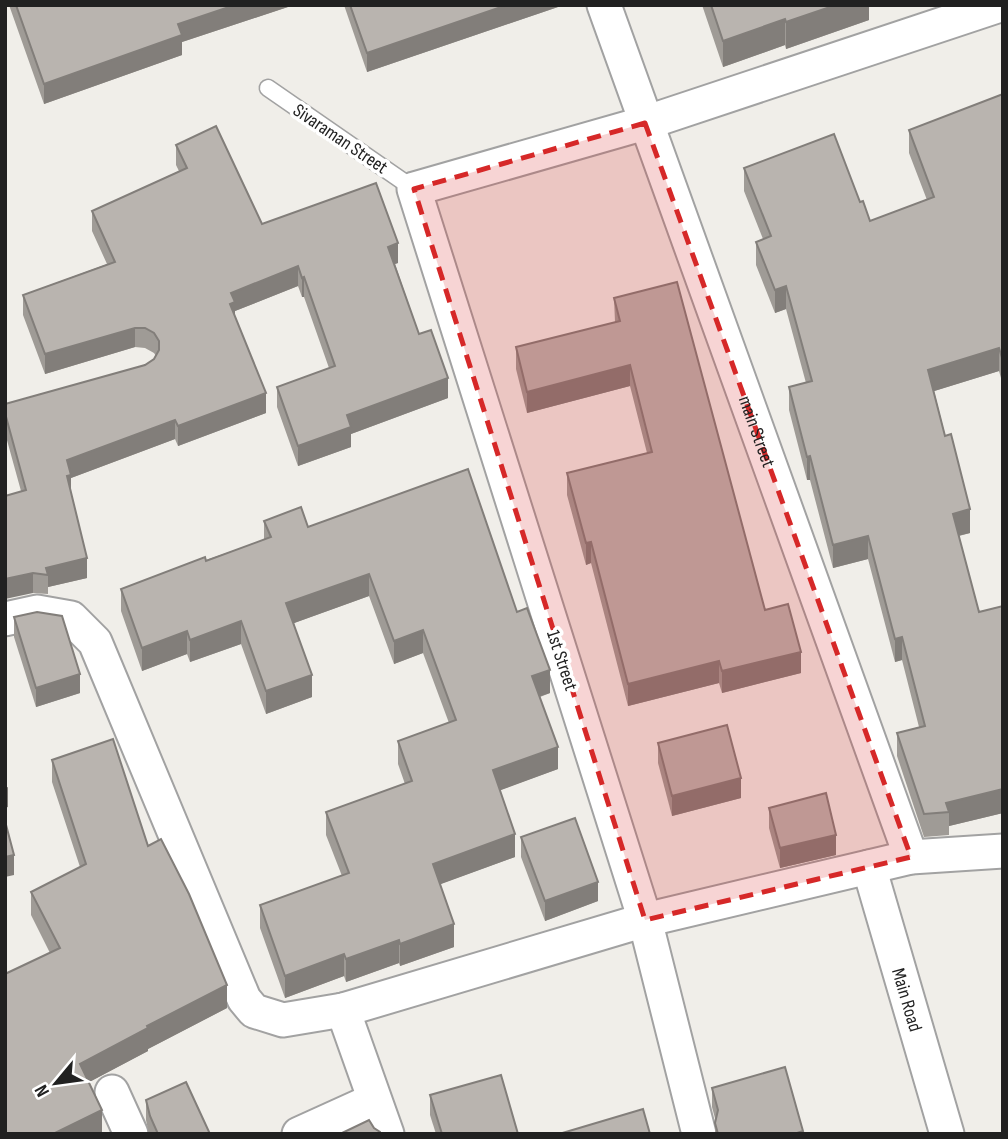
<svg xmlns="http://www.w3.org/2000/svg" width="1008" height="1139" font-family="'Sofia Sans Condensed',sans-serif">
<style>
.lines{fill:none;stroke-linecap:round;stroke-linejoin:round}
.lane-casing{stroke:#a2a2a2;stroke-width:19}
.street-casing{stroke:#a2a2a2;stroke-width:37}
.lane{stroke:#fff;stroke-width:16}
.street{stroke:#fff;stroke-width:33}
.wall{fill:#9f9b96}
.shaded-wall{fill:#827e7a}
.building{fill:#b9b4af;stroke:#827e7a;stroke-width:2}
.marked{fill:#d62828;fill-opacity:0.2;stroke:#d62828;stroke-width:5;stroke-dasharray:14 9;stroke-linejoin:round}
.labels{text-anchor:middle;stroke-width:7;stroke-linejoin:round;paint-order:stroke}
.street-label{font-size:19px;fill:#212121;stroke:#fff}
</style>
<rect width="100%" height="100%" fill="#f0eee9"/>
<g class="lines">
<defs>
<path id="lane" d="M 268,88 L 414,189"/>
<g id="street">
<path id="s1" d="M 604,5 L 911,857"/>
<path d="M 5,619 L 37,612 L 71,618 L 95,642 L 244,999 L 254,1011 L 283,1020 L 343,1010 L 645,920 L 911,857 L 1003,851"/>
<path id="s2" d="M 869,867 L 947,1134"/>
<path d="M 343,1010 L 387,1134"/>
<path d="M 112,1092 L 131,1134"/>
<path d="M 299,1134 L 374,1100"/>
<path d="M 699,1134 L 645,920 L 414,189 L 645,123 L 1000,5"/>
</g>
</defs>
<use href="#lane" class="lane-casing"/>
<use href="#street" class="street-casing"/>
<use href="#lane" class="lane"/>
<use href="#street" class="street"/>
</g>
<g class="wall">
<path d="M 9,5 L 294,5 L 182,42 L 182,55 L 44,104 Z"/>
<path d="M 344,5 L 558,5 L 558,7 L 367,72 Z"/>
<path d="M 702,5 L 869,5 L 869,20 L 786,49 L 785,45 L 723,67 Z"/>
<path d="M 1003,94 L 1003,385 L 999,371 L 934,391 L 970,533 L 959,536 L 979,612 L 1003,606 L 1003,813 L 949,826 L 949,835 L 924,837 L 897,756 L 897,733 L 919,727 L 902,660 L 895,662 L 868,559 L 833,568 L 810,480 L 807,480 L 789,410 L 789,387 L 806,383 L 786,309 L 775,313 L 756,265 L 756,242 L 763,239 L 744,191 L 744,168 L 860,202 L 870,221 L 927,200 L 909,153 L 909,130 Z"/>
<path d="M 176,145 L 262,224 L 398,263 L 395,264 L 419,334 L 448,398 L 351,434 L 351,447 L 298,466 L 277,407 L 277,387 L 329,368 L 304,297 L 302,297 L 298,286 L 235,311 L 235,317 L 266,413 L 178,446 L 175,439 L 71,478 L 71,493 L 87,578 L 48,587 L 48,594 L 33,593 L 21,491 L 5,433 L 5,404 L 145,365 L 154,359 L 156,356 L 154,353 L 145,348 L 135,347 L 45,374 L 23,315 L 23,295 L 107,264 L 92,231 L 92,211 L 179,171 L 176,165 Z"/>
<path d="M 614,298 L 765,610 L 801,673 L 722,693 L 719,683 L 628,706 L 591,563 L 586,565 L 567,495 L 567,473 L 647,453 L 630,386 L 527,413 L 516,369 L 516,347 L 615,322 Z"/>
<path d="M 264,521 L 308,527 L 517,612 L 550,693 L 540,697 L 558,769 L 500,790 L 515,857 L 440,884 L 454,947 L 400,966 L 399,963 L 346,982 L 344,976 L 285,998 L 260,928 L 260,905 L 342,876 L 326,835 L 326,812 L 405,784 L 398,764 L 398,741 L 449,723 L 423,653 L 394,664 L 369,596 L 294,623 L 312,697 L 266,714 L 241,644 L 190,662 L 187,654 L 142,671 L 121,611 L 121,589 L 264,540 Z"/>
<path d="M 14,617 L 80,693 L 36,707 L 14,637 Z"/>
<path d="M 658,743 L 741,798 L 672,816 L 658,763 Z"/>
<path d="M 52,760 L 148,846 L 227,1008 L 148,1049 L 148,1051 L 89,1082 L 102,1133 L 101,1134 L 5,1134 L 50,953 L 31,915 L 31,892 L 80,867 L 52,782 Z"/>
<path d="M 769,808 L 836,855 L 780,868 L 769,828 Z"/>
<path d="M 521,837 L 598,901 L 545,921 L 521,857 Z"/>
<path d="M 712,1088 L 803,1134 L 715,1134 L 716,1122 L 712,1107 Z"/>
<path d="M 430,1095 L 518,1134 L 436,1134 L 430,1115 Z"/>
<path d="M 146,1100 L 210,1134 L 149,1134 L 146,1120 Z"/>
</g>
<g class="shaded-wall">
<path d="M 235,5 L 294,5 L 182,42 L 182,55 L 44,104 L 44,84 L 178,24 Z"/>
<path d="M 507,5 L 558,5 L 558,7 L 367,72 L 367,53 Z"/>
<path d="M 836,5 L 869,5 L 869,20 L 786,49 L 786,22 Z"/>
<path d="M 785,19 L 785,45 L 723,67 L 723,41 Z"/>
<path d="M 398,243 L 398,263 L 388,266 L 388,247 Z"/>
<path d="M 298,266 L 298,286 L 235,311 L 235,322 L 230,304 L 231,293 Z"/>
<path d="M 304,277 L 304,297 L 302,297 L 302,278 Z"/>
<path d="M 786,286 L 786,309 L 775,313 L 775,290 Z"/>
<path d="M 135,328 L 135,347 L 45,374 L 45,354 Z"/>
<path d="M 999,348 L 999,371 L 928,393 L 928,370 Z"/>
<path d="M 630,365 L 630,386 L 527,413 L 527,392 Z"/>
<path d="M 448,378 L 448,398 L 351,434 L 351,447 L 298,466 L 298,446 L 347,415 Z"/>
<path d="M 266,393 L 266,413 L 178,446 L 178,426 Z"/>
<path d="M 175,420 L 175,439 L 71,478 L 71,495 L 67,496 L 67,460 Z"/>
<path d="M 810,456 L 810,480 L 807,480 L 807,457 Z"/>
<path d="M 970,509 L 970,533 L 953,537 L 953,514 Z"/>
<path d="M 868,536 L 868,559 L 833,568 L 833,545 Z"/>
<path d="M 591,542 L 591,563 L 586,565 L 586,543 Z"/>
<path d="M 87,558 L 87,578 L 48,587 L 48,575 L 46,568 Z"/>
<path d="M 33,573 L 33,593 L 5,599 L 5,579 Z"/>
<path d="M 369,574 L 369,596 L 286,626 L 286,603 Z"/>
<path d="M 241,621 L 241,644 L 190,662 L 190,640 Z"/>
<path d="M 423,630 L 423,653 L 394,664 L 394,641 Z"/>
<path d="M 187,631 L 187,654 L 142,671 L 142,648 Z"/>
<path d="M 902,637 L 902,660 L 895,662 L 895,639 Z"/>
<path d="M 801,652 L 801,673 L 722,693 L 722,671 Z"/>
<path d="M 719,661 L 719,683 L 628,706 L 628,684 Z"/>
<path d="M 550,670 L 550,693 L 532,699 L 532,676 Z"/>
<path d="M 80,674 L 80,693 L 36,707 L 36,688 Z"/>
<path d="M 312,675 L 312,697 L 266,714 L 266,691 Z"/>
<path d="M 558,747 L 558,769 L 493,793 L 493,770 Z"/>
<path d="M 741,778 L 741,798 L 672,816 L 672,796 Z"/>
<path d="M 8,787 L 8,807 L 5,808 L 5,788 Z"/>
<path d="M 1003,789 L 1003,813 L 949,826 L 949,812 L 946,803 Z"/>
<path d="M 515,834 L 515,857 L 433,887 L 433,864 Z"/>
<path d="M 836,835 L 836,855 L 780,868 L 780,848 Z"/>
<path d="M 14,855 L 14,875 L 5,877 L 5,857 Z"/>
<path d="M 598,882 L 598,901 L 545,921 L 545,901 Z"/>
<path d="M 454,924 L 454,947 L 400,966 L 400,944 Z"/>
<path d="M 399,940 L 399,963 L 346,982 L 346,959 Z"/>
<path d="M 344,954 L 344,976 L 285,998 L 285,976 Z"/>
<path d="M 227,985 L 227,1008 L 148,1049 L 148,1051 L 80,1087 L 80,1064 L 147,1026 Z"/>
<path d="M 102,1110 L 102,1133 L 101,1134 L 53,1134 Z"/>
</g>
<g class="building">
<path d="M 16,5 L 235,5 L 178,24 L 182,35 L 44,84 Z"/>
<path d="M 350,5 L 507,5 L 367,53 Z"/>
<path d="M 711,5 L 836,5 L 786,22 L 785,19 L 723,41 Z"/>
<path d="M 1003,94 L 1003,361 L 999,348 L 928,370 L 945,436 L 951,434 L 970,509 L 953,514 L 979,612 L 1003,606 L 1003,789 L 946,803 L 949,812 L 924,814 L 897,733 L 925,726 L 902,637 L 895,639 L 868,536 L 833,545 L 810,456 L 807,457 L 789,387 L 812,381 L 786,286 L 775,290 L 756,242 L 771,236 L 744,168 L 834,134 L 860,202 L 863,201 L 870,221 L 934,197 L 909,130 Z"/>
<path d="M 216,126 L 262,224 L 376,183 L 398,243 L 388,247 L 419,334 L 431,330 L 448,378 L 347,415 L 351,427 L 298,446 L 277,387 L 335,366 L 304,277 L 302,278 L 298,266 L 231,293 L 235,302 L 230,304 L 266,393 L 178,426 L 175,420 L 67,460 L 71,475 L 67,476 L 87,558 L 46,568 L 48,575 L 33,573 L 5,579 L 5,496 L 26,490 L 5,413 L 5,404 L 145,365 L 154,359 L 159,350 L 159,341 L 154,333 L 145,328 L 135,328 L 45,354 L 23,295 L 115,262 L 92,211 L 187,168 L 176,145 Z"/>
<path d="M 677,282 L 765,610 L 788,604 L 801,652 L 722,671 L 719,661 L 628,684 L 591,542 L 586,543 L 567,473 L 652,452 L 630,365 L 527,392 L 516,347 L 620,321 L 614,298 Z"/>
<path d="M 468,469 L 517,612 L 527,608 L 550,670 L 532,676 L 558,747 L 493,770 L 515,834 L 433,864 L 454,924 L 400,944 L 399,940 L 346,959 L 344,954 L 285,976 L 260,905 L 349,873 L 326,812 L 412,781 L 398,741 L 456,720 L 423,630 L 394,641 L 369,574 L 286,603 L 312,675 L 266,691 L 241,621 L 190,640 L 187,631 L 142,648 L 121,589 L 205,557 L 206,561 L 271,537 L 264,521 L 301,507 L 308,527 Z"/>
<path d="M 37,612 L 62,616 L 80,674 L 36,688 L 14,617 Z"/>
<path d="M 727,725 L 741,778 L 672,796 L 658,743 Z"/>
<path d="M 113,739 L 148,846 L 161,839 L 189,894 L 227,985 L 147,1026 L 148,1028 L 80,1064 L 102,1110 L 53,1134 L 5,1134 L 5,974 L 60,948 L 31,892 L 86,864 L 52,760 Z"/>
<path d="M 826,793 L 836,835 L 780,848 L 769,808 Z"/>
<path d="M 575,818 L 598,882 L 545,901 L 521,837 Z"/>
<path d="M 5,821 L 14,855 L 5,857 Z"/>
<path d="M 785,1067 L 803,1131 L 797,1133 L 797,1134 L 718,1134 L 715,1123 L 718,1110 L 712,1088 Z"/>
<path d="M 501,1075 L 518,1134 L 442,1134 L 430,1095 Z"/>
<path d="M 186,1082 L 210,1134 L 158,1134 L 150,1116 L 146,1100 Z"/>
<path d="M 643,1109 L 650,1134 L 559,1134 Z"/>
<path d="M 369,1120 L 374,1128 L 380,1132 L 381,1134 L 340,1134 Z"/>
</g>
<path class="marked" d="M 645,123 L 911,857 L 645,920 L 414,189 Z"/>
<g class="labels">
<g class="street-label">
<text transform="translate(341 138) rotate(34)" y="7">Sivaraman Street</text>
<text dy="7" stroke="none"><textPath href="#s1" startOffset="453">main Street</textPath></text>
<text transform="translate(563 660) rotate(72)" y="7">1st Street</text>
<text dy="7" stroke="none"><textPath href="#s2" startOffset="138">Main Road</textPath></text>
</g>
</g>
<rect width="1008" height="1139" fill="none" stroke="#212121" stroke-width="14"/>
<g transform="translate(56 1083) rotate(241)" stroke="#ffffff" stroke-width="5" paint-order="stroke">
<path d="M0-5L12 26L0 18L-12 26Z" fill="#212121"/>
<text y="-10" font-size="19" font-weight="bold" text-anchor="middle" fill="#212121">N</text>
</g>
</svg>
